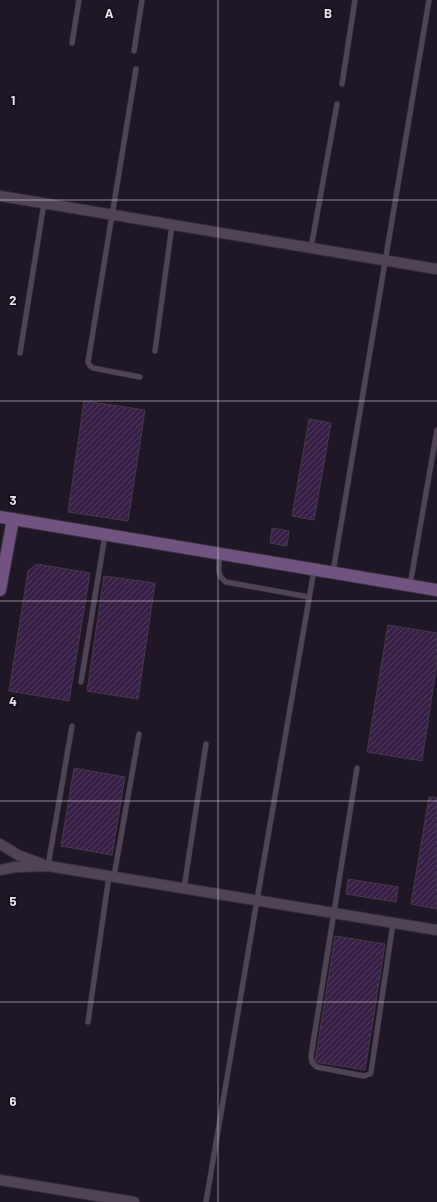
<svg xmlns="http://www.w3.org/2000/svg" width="437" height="1202" font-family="Barlow,sans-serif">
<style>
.building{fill:url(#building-hatch);stroke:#443a4a}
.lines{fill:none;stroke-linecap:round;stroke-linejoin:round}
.lane-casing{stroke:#36303a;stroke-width:6}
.street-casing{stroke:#36303a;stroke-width:12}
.secondary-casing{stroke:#36303a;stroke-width:14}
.lane{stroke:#4f4455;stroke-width:5}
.street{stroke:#4f4455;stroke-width:10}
.secondary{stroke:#705380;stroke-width:12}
.grid{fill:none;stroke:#e8e2ec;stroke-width:1;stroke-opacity:0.55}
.grid-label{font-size:13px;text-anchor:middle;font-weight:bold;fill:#e8e2ec;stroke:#170e1c;stroke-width:4;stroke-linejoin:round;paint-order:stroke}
</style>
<defs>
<pattern id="building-hatch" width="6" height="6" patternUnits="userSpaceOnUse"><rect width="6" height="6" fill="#381f45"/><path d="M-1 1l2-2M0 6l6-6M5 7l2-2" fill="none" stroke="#553f60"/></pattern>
</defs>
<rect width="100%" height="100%" fill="#201726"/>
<g class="building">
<path d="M 84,401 L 145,410 L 128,521 L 68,512 Z"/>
<path d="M 309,419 L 331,423 L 314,520 L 292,516 Z"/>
<path d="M 272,528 L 289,531 L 287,546 L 270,543 Z"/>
<path d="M 37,564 L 90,573 L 69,701 L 9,691 L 28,571 Z"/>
<path d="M 104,576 L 155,583 L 138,699 L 87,691 Z"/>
<path d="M 388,625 L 437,633 L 437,663 L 422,761 L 367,752 Z"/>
<path d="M 74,768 L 125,777 L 112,855 L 61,846 Z"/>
<path d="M 429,797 L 437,798 L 437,909 L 411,904 Z"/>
<path d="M 348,879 L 398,887 L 396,902 L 346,894 Z"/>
<path d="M 335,936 L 385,944 L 365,1070 L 315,1062 Z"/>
</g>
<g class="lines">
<defs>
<g id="lane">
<path d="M 72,43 L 79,0"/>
<path d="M 134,51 L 142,0"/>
<path d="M 136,69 L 88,362 L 90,366 L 93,368 L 140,377"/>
<path d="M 342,84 L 355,0"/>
<path d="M 311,248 L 337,104"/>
<path d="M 155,351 L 172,225"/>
<path d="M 20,353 L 44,203"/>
<path d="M 220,554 C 219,565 216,576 226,582 L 309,597"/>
<path d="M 333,572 L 429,0"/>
<path d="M 410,585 L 437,430"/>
<path d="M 81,682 L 105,535"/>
<path d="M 357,768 L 311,1056 C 311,1061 313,1065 317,1067 L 364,1076 L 370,1074 L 371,1072 L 393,923"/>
<path d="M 48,866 L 72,726"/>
<path d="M 114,876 L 139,734"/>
<path d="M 184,888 L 206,744"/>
<path d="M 88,1022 L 109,876"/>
<path d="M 206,1202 L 257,900 L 314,570"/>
</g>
<g id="street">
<path d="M 0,196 L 437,269"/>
<path d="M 0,844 L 18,855 L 42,864"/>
<path d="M 0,870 L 15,867 L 48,866 L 437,930"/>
<path d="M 0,1180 L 134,1202"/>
</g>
<g id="secondary">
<path d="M 0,517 L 437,590"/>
<path d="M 0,590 L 13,519"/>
</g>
</defs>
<use href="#lane" class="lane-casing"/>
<use href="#street" class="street-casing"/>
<use href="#secondary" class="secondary-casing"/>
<use href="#lane" class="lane"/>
<use href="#street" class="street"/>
<use href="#secondary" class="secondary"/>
</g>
<path class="grid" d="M 218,0 L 218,1202M 0,200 L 437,200M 0,401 L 437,401M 0,601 L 437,601M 0,801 L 437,801M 0,1002 L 437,1002"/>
<g class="grid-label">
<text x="109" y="18">A</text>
<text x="328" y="18">B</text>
<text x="13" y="105">1</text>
<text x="13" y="305">2</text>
<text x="13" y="505">3</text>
<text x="13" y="706">4</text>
<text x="13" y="906">5</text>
<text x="13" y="1106">6</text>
</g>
</svg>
